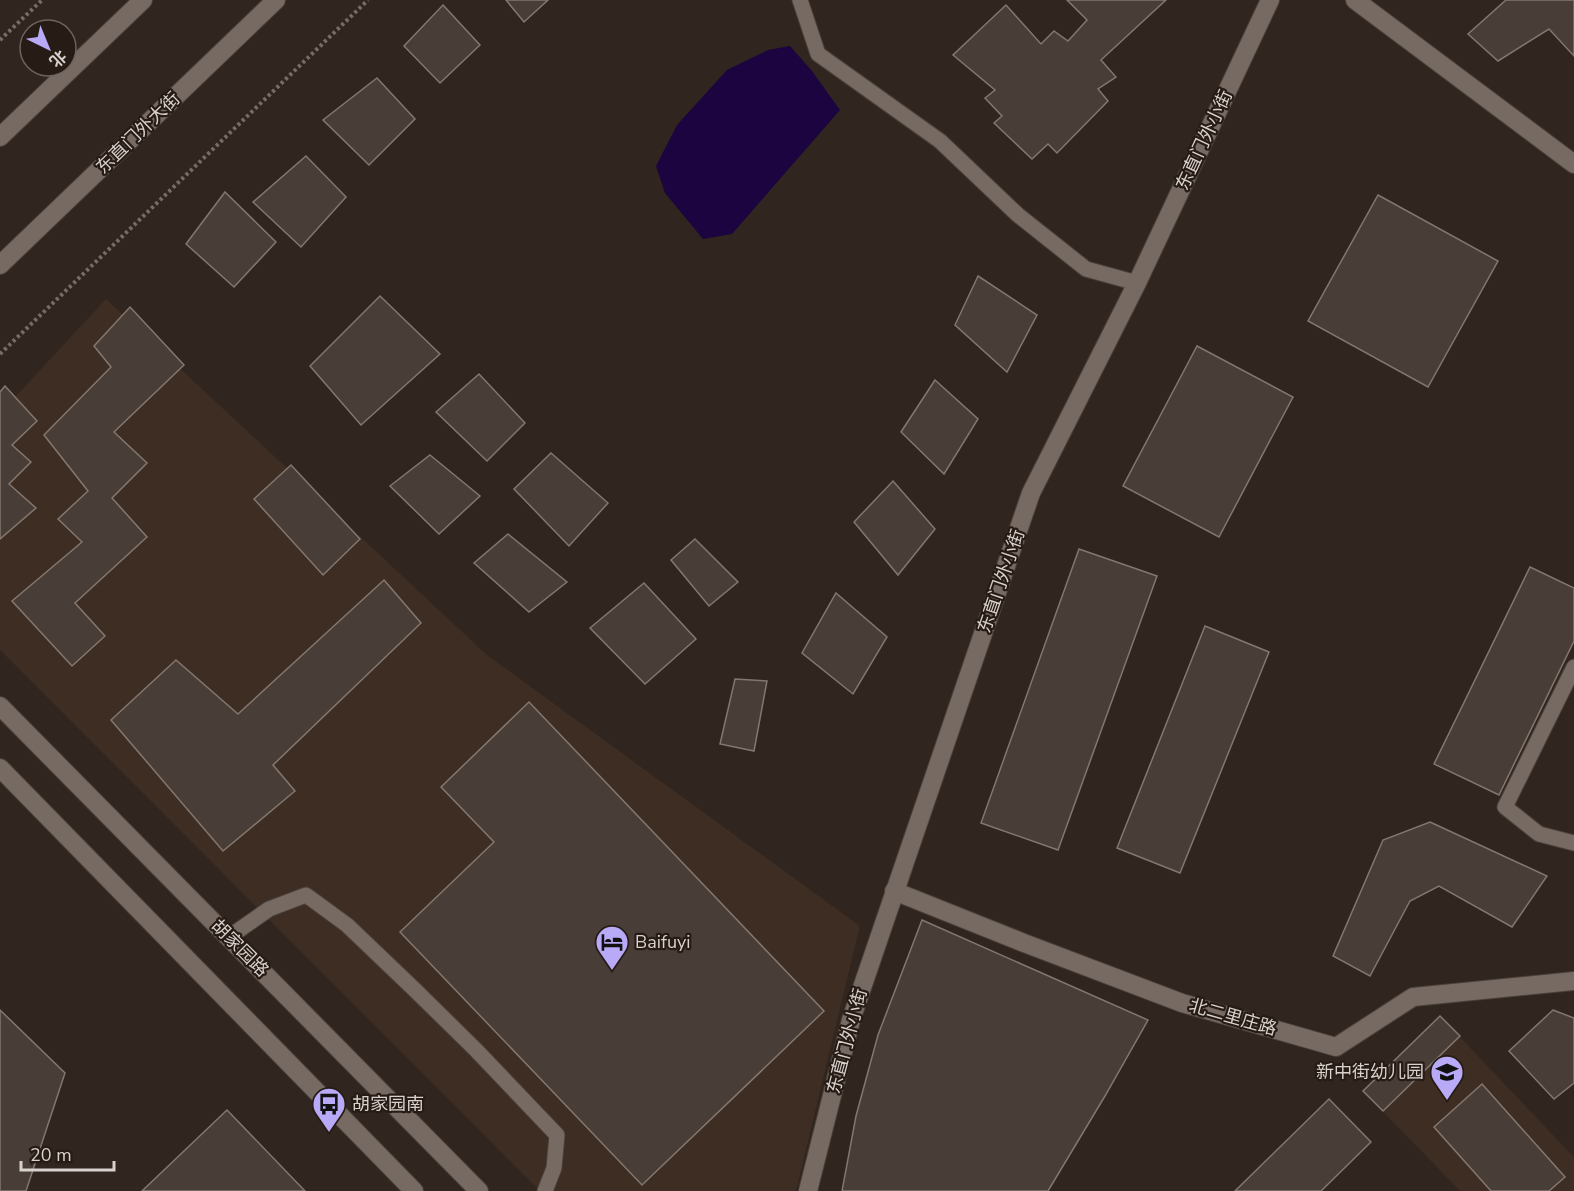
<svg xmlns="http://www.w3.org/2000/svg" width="1574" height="1191" font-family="'Nunito Sans','Noto Sans SC',sans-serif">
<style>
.built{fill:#3d2d22}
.water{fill:#1b043f}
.building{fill:#493e37;stroke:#83776f;stroke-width:1.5}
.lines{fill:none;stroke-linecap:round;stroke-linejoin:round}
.lane-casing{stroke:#4a413b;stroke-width:17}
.street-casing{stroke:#4a413b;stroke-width:20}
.secondary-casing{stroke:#4a413b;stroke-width:20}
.path{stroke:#776d68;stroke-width:4;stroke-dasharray:3 3;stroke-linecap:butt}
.lane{stroke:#776a62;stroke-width:15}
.street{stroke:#776a62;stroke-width:18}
.secondary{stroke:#776a62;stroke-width:18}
.labels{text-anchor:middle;stroke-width:4.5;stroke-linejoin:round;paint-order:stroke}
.street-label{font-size:18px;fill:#d9d1cd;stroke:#261c15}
.poi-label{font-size:18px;fill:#d9d1cd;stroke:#261c15;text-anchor:start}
</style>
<rect width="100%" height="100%" fill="#30251f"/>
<g class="built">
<path d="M 106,299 L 487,655 L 860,926 L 796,1191 L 540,1191 L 0,650 L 0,413 Z"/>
<path d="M 1440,1016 L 1574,1157 L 1574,1191 L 1460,1191 L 1363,1091 Z"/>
</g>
<path class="water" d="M 790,46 L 812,71 L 840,110 L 732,234 L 703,239 L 665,193 L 656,166 L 677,125 L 727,70 L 768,50 Z"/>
<g class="building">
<path d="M 506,0 L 548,0 L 524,22 Z"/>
<path d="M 1166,0 L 1101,60 L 1116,77 L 1098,89 L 1108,101 L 1057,153 L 1048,144 L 1032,159 L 994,123 L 1002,116 L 985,98 L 995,90 L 953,55 L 1006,5 L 1041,44 L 1054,31 L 1068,41 L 1087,20 L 1067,0 Z"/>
<path d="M 1506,0 L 1574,0 L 1574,56 L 1549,29 L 1498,61 L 1468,34 Z"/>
<path d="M 443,5 L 480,45 L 440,83 L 404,46 Z"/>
<path d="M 377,78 L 415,119 L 369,165 L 323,120 Z"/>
<path d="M 306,156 L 346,197 L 301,247 L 253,202 Z"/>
<path d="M 225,192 L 276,242 L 234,287 L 186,244 Z"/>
<path d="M 1378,195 L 1498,261 L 1428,387 L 1308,321 Z"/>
<path d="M 978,276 L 1037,315 L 1007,372 L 955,325 Z"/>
<path d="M 380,296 L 440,354 L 361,425 L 310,366 Z"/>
<path d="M 130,307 L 184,365 L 114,432 L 147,463 L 112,498 L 147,537 L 75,603 L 105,636 L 72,666 L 12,601 L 82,542 L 58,519 L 88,491 L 44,435 L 111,367 L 94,346 Z"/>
<path d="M 1197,346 L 1293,397 L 1219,537 L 1123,486 Z"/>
<path d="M 479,374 L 525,423 L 487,461 L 436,412 Z"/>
<path d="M 935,380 L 978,419 L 944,474 L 901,432 Z"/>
<path d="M 5,386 L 37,421 L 12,445 L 31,462 L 9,484 L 36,508 L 0,539 L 0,392 Z"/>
<path d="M 551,453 L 608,503 L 569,546 L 514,489 Z"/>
<path d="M 430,455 L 480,496 L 439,534 L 390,486 Z"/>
<path d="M 291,465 L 360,539 L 323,575 L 254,499 Z"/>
<path d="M 893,481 L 935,529 L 898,575 L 854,522 Z"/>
<path d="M 508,534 L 567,582 L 529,612 L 474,563 Z"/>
<path d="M 695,539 L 738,582 L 709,606 L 671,560 Z"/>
<path d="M 1079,549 L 1157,576 L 1058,850 L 981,823 Z"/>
<path d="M 1530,567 L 1574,588 L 1574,641 L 1499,795 L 1434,764 Z"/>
<path d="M 384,580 L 421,623 L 273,765 L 295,791 L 223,851 L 111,720 L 176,660 L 238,714 Z"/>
<path d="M 644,583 L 696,639 L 645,684 L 590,628 Z"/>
<path d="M 836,593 L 887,637 L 853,694 L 802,653 Z"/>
<path d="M 1205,626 L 1269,652 L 1180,873 L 1117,848 Z"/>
<path d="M 735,679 L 767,681 L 754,751 L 720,744 Z"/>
<path d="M 529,702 L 824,1011 L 642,1185 L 400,932 L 494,842 L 441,787 Z"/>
<path d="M 1430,822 L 1547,876 L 1512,927 L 1439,886 L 1410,901 L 1370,976 L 1333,956 L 1383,840 Z"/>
<path d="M 922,920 L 1148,1020 L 1105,1096 L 1048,1191 L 842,1191 L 856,1116 L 878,1035 Z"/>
<path d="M 0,1010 L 65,1073 L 26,1191 L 0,1191 Z"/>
<path d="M 1553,1010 L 1574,1018 L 1574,1083 L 1554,1099 L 1509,1051 Z"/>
<path d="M 1440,1016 L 1460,1036 L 1383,1111 L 1363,1091 Z"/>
<path d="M 1482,1084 L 1565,1177 L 1549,1191 L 1491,1191 L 1434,1127 Z"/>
<path d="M 1329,1099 L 1371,1142 L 1321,1191 L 1235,1191 Z"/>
<path d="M 227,1110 L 305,1191 L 142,1191 Z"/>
</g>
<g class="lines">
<defs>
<g id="lane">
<path d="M 800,0 L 818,54 L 940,141 L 1018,215 L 1086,269 L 1137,283"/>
<path d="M 1574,667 L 1505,807 L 1539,834 L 1574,843"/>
<path d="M 229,937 L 269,909 L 306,895 L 347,925 L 415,990 L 476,1050 L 557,1135 L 554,1168 L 545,1191"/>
</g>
<g id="street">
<path d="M 1355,0 L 1574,164"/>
<path d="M 894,891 L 1024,943 L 1182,1003 L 1336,1047 L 1413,997 L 1574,981"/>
<path d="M 808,1191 L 851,1020 L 1031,493 L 1137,283 L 1270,0"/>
</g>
<g id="secondary">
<path d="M 0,137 L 143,0"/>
<path d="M 0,265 L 276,0"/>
<path d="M 0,706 L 479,1191"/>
<path d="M 0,768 L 414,1191"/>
</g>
</defs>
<use href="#lane" class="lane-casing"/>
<use href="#street" class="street-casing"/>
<use href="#secondary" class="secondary-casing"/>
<g class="path">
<path d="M 0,40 L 42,0"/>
<path d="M 0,354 L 368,0"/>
</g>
<use href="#lane" class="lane"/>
<use href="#street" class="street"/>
<use href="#secondary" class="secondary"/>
</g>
<defs>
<symbol id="hotel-pin" viewBox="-11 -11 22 30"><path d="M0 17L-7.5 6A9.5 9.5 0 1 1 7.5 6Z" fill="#b9aaf7" stroke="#261c15"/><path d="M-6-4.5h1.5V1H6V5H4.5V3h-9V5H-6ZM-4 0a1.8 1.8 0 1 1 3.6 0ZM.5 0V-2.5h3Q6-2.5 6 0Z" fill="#111"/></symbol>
<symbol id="school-pin" viewBox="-11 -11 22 30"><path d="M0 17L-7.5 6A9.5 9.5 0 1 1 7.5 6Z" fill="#b9aaf7" stroke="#261c15"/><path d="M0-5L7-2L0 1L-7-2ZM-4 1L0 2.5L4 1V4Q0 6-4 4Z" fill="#111"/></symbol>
<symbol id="bus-pin" viewBox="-11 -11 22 30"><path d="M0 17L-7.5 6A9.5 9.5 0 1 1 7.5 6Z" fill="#b9aaf7" stroke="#261c15"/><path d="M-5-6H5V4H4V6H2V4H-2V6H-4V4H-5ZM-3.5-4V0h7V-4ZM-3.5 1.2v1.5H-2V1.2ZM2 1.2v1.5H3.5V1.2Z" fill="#111"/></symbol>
</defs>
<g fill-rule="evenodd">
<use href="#hotel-pin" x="593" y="923" width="38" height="52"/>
<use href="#school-pin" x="1428" y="1053" width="38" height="52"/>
<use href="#bus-pin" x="310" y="1085" width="38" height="52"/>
</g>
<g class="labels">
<g class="street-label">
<text transform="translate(138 133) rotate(-44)" y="6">东直门外大街</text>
<text transform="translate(1204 140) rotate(-65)" y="6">东直门外小街</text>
<text transform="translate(1001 581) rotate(-71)" y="6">东直门外小街</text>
<text transform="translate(240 948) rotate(45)" y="6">胡家园路</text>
<text transform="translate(1233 1017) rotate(16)" y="6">北二里庄路</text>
<text transform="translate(847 1041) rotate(-75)" y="6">东直门外小街</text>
</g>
<g class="poi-label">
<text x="635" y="948">Baifuyi</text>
<text x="1424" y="1078" text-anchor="end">新中街幼儿园</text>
<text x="352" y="1110">胡家园南</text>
</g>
</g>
<g transform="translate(48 48) rotate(137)"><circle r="28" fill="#261c15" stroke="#6e645f" stroke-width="1.5"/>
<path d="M0-4.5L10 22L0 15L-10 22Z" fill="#b9aaf7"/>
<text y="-9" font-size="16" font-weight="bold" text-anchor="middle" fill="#d9d1cd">北</text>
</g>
<path d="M21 1161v9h93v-9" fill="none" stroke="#d9d1cd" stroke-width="3"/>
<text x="30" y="1161" font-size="18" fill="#d9d1cd" stroke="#261c15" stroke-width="4.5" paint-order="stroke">20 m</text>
</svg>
